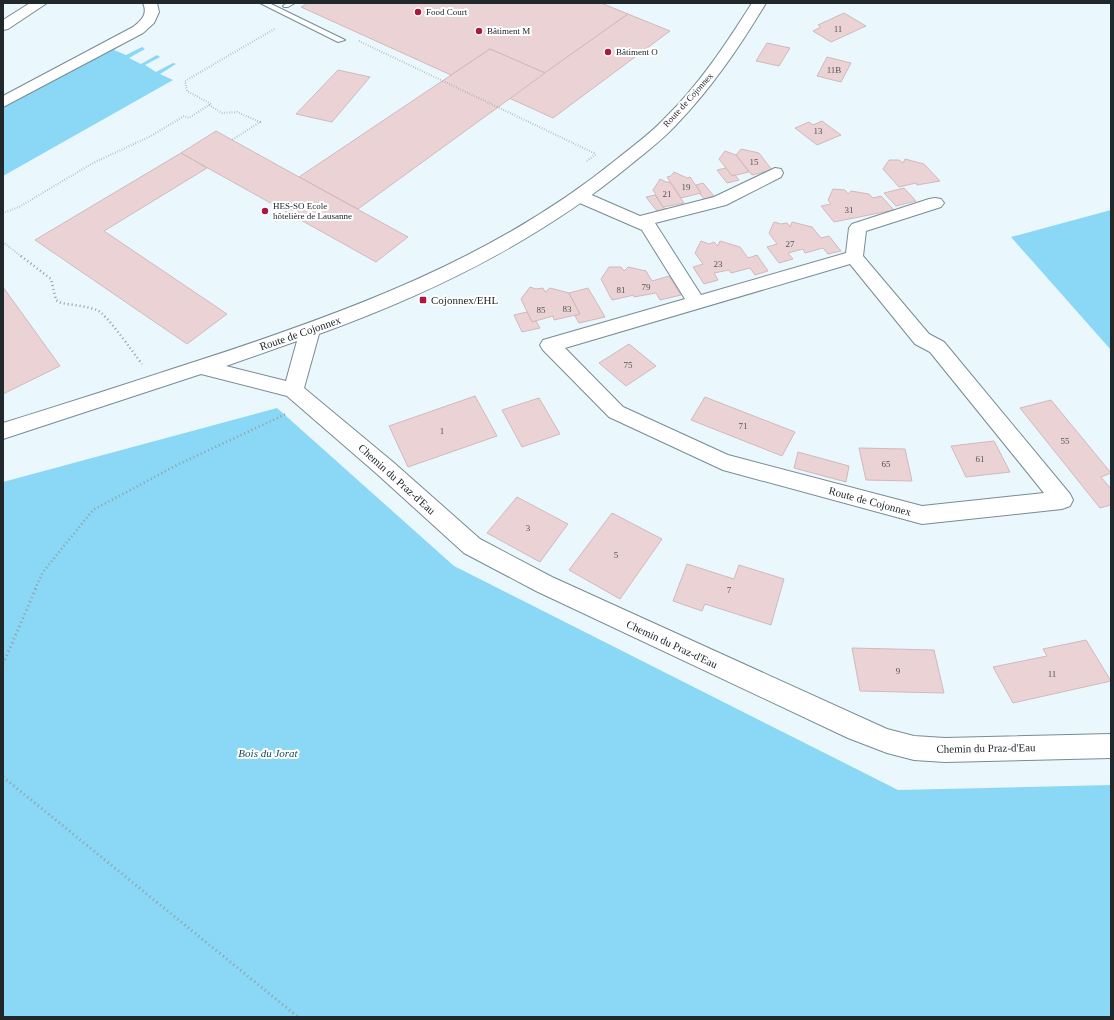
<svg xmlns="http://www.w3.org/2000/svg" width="1114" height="1020" font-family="Georgia,serif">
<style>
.green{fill:#8ad8f6}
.building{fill:#ebd3d5;stroke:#d1b9bb}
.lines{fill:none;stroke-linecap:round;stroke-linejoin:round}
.service-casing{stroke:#778c94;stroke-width:2}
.minor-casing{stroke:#778c94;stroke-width:2}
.tertiary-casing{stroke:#778c94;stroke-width:2}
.primary-casing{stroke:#778c94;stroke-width:2}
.path-far2{stroke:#929da2;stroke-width:2;stroke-dasharray:0.5 2;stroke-linecap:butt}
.path-far1{stroke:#929da2;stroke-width:2.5;stroke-dasharray:1 3;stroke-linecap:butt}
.path{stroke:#929da2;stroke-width:3;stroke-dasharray:1 3.5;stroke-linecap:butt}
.service{fill:#fff;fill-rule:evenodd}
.minor{fill:#fff;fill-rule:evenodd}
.tertiary{fill:#fff;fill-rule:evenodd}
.primary{fill:#fff;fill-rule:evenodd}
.poi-dot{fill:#ac173f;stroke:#fff;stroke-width:1.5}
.labels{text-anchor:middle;stroke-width:4;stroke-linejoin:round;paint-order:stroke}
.far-poi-label{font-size:9px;fill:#20282c;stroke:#fff;text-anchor:start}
.number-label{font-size:9px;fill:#535356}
.far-street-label{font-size:9px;fill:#20282c;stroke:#fff}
.poi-label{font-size:11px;fill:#20282c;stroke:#fff;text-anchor:start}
.street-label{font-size:11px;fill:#20282c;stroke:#fff}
.park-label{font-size:11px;font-style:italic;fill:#14495c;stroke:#fff}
</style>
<rect width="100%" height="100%" fill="#eaf7fd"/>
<g class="green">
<path d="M 128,41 L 114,50 L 126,55 L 142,47 L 145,49 L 129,58 L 141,64 L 157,55 L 160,57 L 145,65 L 156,72 L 173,63 L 176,64 L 160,74 L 173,80 L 3,176 L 3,106 Z"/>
<path d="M 1111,210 L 1111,350 L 1011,237 Z"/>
<path d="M 277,408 L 454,566 L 898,790 L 1111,785 L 1111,1017 L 3,1017 L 3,482 Z"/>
</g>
<g class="building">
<path d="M 308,3 L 601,3 L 628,14 L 545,73 L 490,49 L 451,75 L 301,7 Z"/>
<path d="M 844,13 L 866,26 L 831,42 L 813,31 L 821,27 L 818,25 Z"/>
<path d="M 628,14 L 670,31 L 553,118 L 509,98 Z"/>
<path d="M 767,43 L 790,48 L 779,66 L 756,61 Z"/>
<path d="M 490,49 L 545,73 L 358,209 L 299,177 Z"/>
<path d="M 827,57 L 851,63 L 841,82 L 817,76 Z"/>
<path d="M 338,70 L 370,77 L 332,122 L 296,114 Z"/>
<path d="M 822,121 L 841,135 L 817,145 L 795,128 L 809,122 L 813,125 Z"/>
<path d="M 216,131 L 299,177 L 408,237 L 376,262 L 181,153 Z"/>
<path d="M 741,149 L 759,153 L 772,170 L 752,175 L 736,155 Z"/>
<path d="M 725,151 L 736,155 L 749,172 L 732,176 L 719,159 Z"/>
<path d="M 181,153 L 207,168 L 104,231 L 227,314 L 187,344 L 35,240 Z"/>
<path d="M 905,159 L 924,164 L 940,181 L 917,185 L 916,183 L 899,187 L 883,169 L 889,160 L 899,160 L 903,163 Z"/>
<path d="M 726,168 L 732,176 L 735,175 L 739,180 L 727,183 L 717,170 Z"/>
<path d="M 674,172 L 687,178 L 690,177 L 701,193 L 681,198 L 667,177 L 671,176 Z"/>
<path d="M 660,179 L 666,182 L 670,182 L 684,203 L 663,207 L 653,190 Z"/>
<path d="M 703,183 L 714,196 L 704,199 L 700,194 L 701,193 L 696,185 Z"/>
<path d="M 904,188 L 916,201 L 896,206 L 884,193 Z"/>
<path d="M 833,189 L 845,190 L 848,194 L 851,191 L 869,194 L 873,198 L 881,196 L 894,210 L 834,222 L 821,206 L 831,204 L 828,200 Z"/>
<path d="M 655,195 L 663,207 L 666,209 L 657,211 L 646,197 Z"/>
<path d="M 774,222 L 781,224 L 787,223 L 790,227 L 792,222 L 812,227 L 821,238 L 829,236 L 841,251 L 828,254 L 823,248 L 805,253 L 803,249 L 788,253 L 793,259 L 779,263 L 767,247 L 777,244 L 769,233 Z"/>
<path d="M 701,241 L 709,244 L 714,242 L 718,246 L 720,241 L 740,247 L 748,258 L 757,255 L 768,271 L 755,275 L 750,268 L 731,273 L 729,270 L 714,273 L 718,280 L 704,284 L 693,267 L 703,264 L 695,253 Z"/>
<path d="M 609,267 L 621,267 L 624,271 L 628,267 L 646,271 L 652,281 L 669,276 L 681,295 L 660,300 L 656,293 L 634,297 L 634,295 L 612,300 L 601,279 Z"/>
<path d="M 3,287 L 60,366 L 3,394 Z"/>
<path d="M 530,287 L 536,289 L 543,288 L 545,292 L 550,288 L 569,293 L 580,314 L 554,320 L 553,316 L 532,322 L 521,299 Z"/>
<path d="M 588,288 L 605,317 L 579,323 L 575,316 L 580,314 L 569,293 Z"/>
<path d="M 527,312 L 532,322 L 536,321 L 540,328 L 522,332 L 514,315 Z"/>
<path d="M 629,344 L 656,366 L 626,386 L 599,363 Z"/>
<path d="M 475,396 L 497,436 L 408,467 L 389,426 Z"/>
<path d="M 705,397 L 795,432 L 782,456 L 691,420 Z"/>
<path d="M 539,398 L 560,434 L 522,447 L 502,410 Z"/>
<path d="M 1051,400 L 1111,473 L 1101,477 L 1111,489 L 1111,505 L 1100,508 L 1020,408 Z"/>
<path d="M 994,441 L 1010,472 L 966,477 L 951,446 Z"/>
<path d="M 859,448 L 905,449 L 912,481 L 866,480 Z"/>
<path d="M 798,452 L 849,466 L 846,482 L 794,468 Z"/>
<path d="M 517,497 L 568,524 L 540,562 L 487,533 Z"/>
<path d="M 612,513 L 662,539 L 620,599 L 569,570 Z"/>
<path d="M 687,564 L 734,579 L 739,565 L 784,579 L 771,625 L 705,604 L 702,611 L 673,601 Z"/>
<path d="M 1086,640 L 1111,681 L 1013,703 L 993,667 L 1047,656 L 1043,649 Z"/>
<path d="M 852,648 L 934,650 L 944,693 L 860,691 Z"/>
</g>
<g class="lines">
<defs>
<g id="service">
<path d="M 260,3 L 269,3 L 345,40 L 338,42 Z"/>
<path d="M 287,3 L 295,3 L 288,7 L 284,7 L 283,6 Z"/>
</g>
<g id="minor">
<path d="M 143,3 L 157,3 L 159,12 L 154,23 L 143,33 L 3,107 L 3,96 L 133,27 C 142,20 148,14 143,3 Z"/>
<path d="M 775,168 L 781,169 L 783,173 L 781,177 L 726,205 L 655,223 L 701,295 L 846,253 L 849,228 L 852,224 L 929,199 L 935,198 L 941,199 L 944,203 L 941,207 L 866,231 L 863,256 L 929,334 L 944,342 L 1070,494 L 1073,500 L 1070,506 L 1062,509 L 922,524 L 723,470 L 609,417 L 543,350 L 540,345 L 543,340 L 685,299 L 642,230 L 575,201 L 573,197 L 575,193 L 581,192 L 587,193 L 640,216 L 714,197 ZM 850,264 L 915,344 L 930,352 L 1044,493 L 922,506 L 728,455 L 623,407 L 565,348 Z"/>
</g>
<path id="tertiary" d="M 752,3 L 766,3 C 740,46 712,88 676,125 C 662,140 645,153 629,166 C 537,242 430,294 319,334 L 304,388 L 393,462 L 480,539 L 552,577 L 887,729 L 914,736 L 945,738 L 1111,734 L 1111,758 L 945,762 L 914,760 L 887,753 L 848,738 L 536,591 L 464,553 L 377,474 L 287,396 L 201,374 L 3,439 L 3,423 C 68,403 132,382 197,361 C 345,313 494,259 617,159 C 633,146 650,134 664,119 C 699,85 726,44 752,3 ZM 297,341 L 286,381 L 226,366 Z"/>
<path id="primary" d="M 30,3 L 47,3 L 8,29 L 3,30 L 3,20 Z"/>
</defs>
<use href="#service" class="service-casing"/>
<use href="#minor" class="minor-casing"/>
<use href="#tertiary" class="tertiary-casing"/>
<use href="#primary" class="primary-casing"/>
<g class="path-far2">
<path d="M 359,41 L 596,154"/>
<path d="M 209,105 L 211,104 L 187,91 L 185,81 L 276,28"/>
<path d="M 587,161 L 596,154"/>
<path d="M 3,213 L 19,207 L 93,163 L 151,136 L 184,116 L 189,118 L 209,105 L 222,113 L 237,112 L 260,122 L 232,140"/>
<path d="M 3,242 L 22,257"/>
</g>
<g class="path-far1">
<path d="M 21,256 L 51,279 L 56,300 L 61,303 C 73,305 86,306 97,310 C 106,313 134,354 142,364"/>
<path d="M 35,589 L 43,572 L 93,510 L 179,464 L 286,414"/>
</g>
<g class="path">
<path d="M 3,664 L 36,588"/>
<path d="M 3,777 L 298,1017"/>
</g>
<use href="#service" class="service"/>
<use href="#minor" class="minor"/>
<use href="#tertiary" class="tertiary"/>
<use href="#primary" class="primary"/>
</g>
<g class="poi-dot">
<circle cx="418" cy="12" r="4"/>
<circle cx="479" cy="31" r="4"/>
<circle cx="608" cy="52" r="4"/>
<circle cx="265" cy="211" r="4"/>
<rect x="419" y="296" width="8" height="8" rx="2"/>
</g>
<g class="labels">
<g class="far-poi-label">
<text x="426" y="15">Food Court</text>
<text x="487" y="34">Bâtiment M</text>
<text x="616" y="55">Bâtiment O</text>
<text x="273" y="209">HES-SO Ecole<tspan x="273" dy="10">hôtelière de Lausanne</tspan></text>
</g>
<g class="number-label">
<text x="838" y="32">11</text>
<text x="834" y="73">11B</text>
<text x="818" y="134">13</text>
<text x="754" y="165">15</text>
<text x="686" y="190">19</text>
<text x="667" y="197">21</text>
<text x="849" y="213">31</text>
<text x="790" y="247">27</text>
<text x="718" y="267">23</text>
<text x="646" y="290">79</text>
<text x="621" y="293">81</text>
<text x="567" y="312">83</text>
<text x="541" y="313">85</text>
<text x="628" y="368">75</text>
<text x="743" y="429">71</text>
<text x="442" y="434">1</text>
<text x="1065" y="444">55</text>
<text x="980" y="462">61</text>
<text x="886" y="467">65</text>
<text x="528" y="531">3</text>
<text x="616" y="558">5</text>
<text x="729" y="593">7</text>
<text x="898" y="674">9</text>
<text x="1052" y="677">11</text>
</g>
<g class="far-street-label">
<text transform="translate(688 100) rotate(-48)" y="3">Route de Cojonnex</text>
</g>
<g class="poi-label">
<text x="431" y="304">Cojonnex/EHL</text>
</g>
<g class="street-label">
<text transform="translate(300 333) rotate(-19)" y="4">Route de Cojonnex</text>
<text transform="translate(397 479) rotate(42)" y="4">Chemin du Praz-d'Eau</text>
<text transform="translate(870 501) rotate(15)" y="4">Route de Cojonnex</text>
<text transform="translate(672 644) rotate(25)" y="4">Chemin du Praz-d'Eau</text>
<text transform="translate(986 748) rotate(-1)" y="4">Chemin du Praz-d'Eau</text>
</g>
<g class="park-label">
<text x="268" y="757">Bois du Jorat</text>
</g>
</g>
<rect width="1114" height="1020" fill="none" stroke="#20282c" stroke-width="8"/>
</svg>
